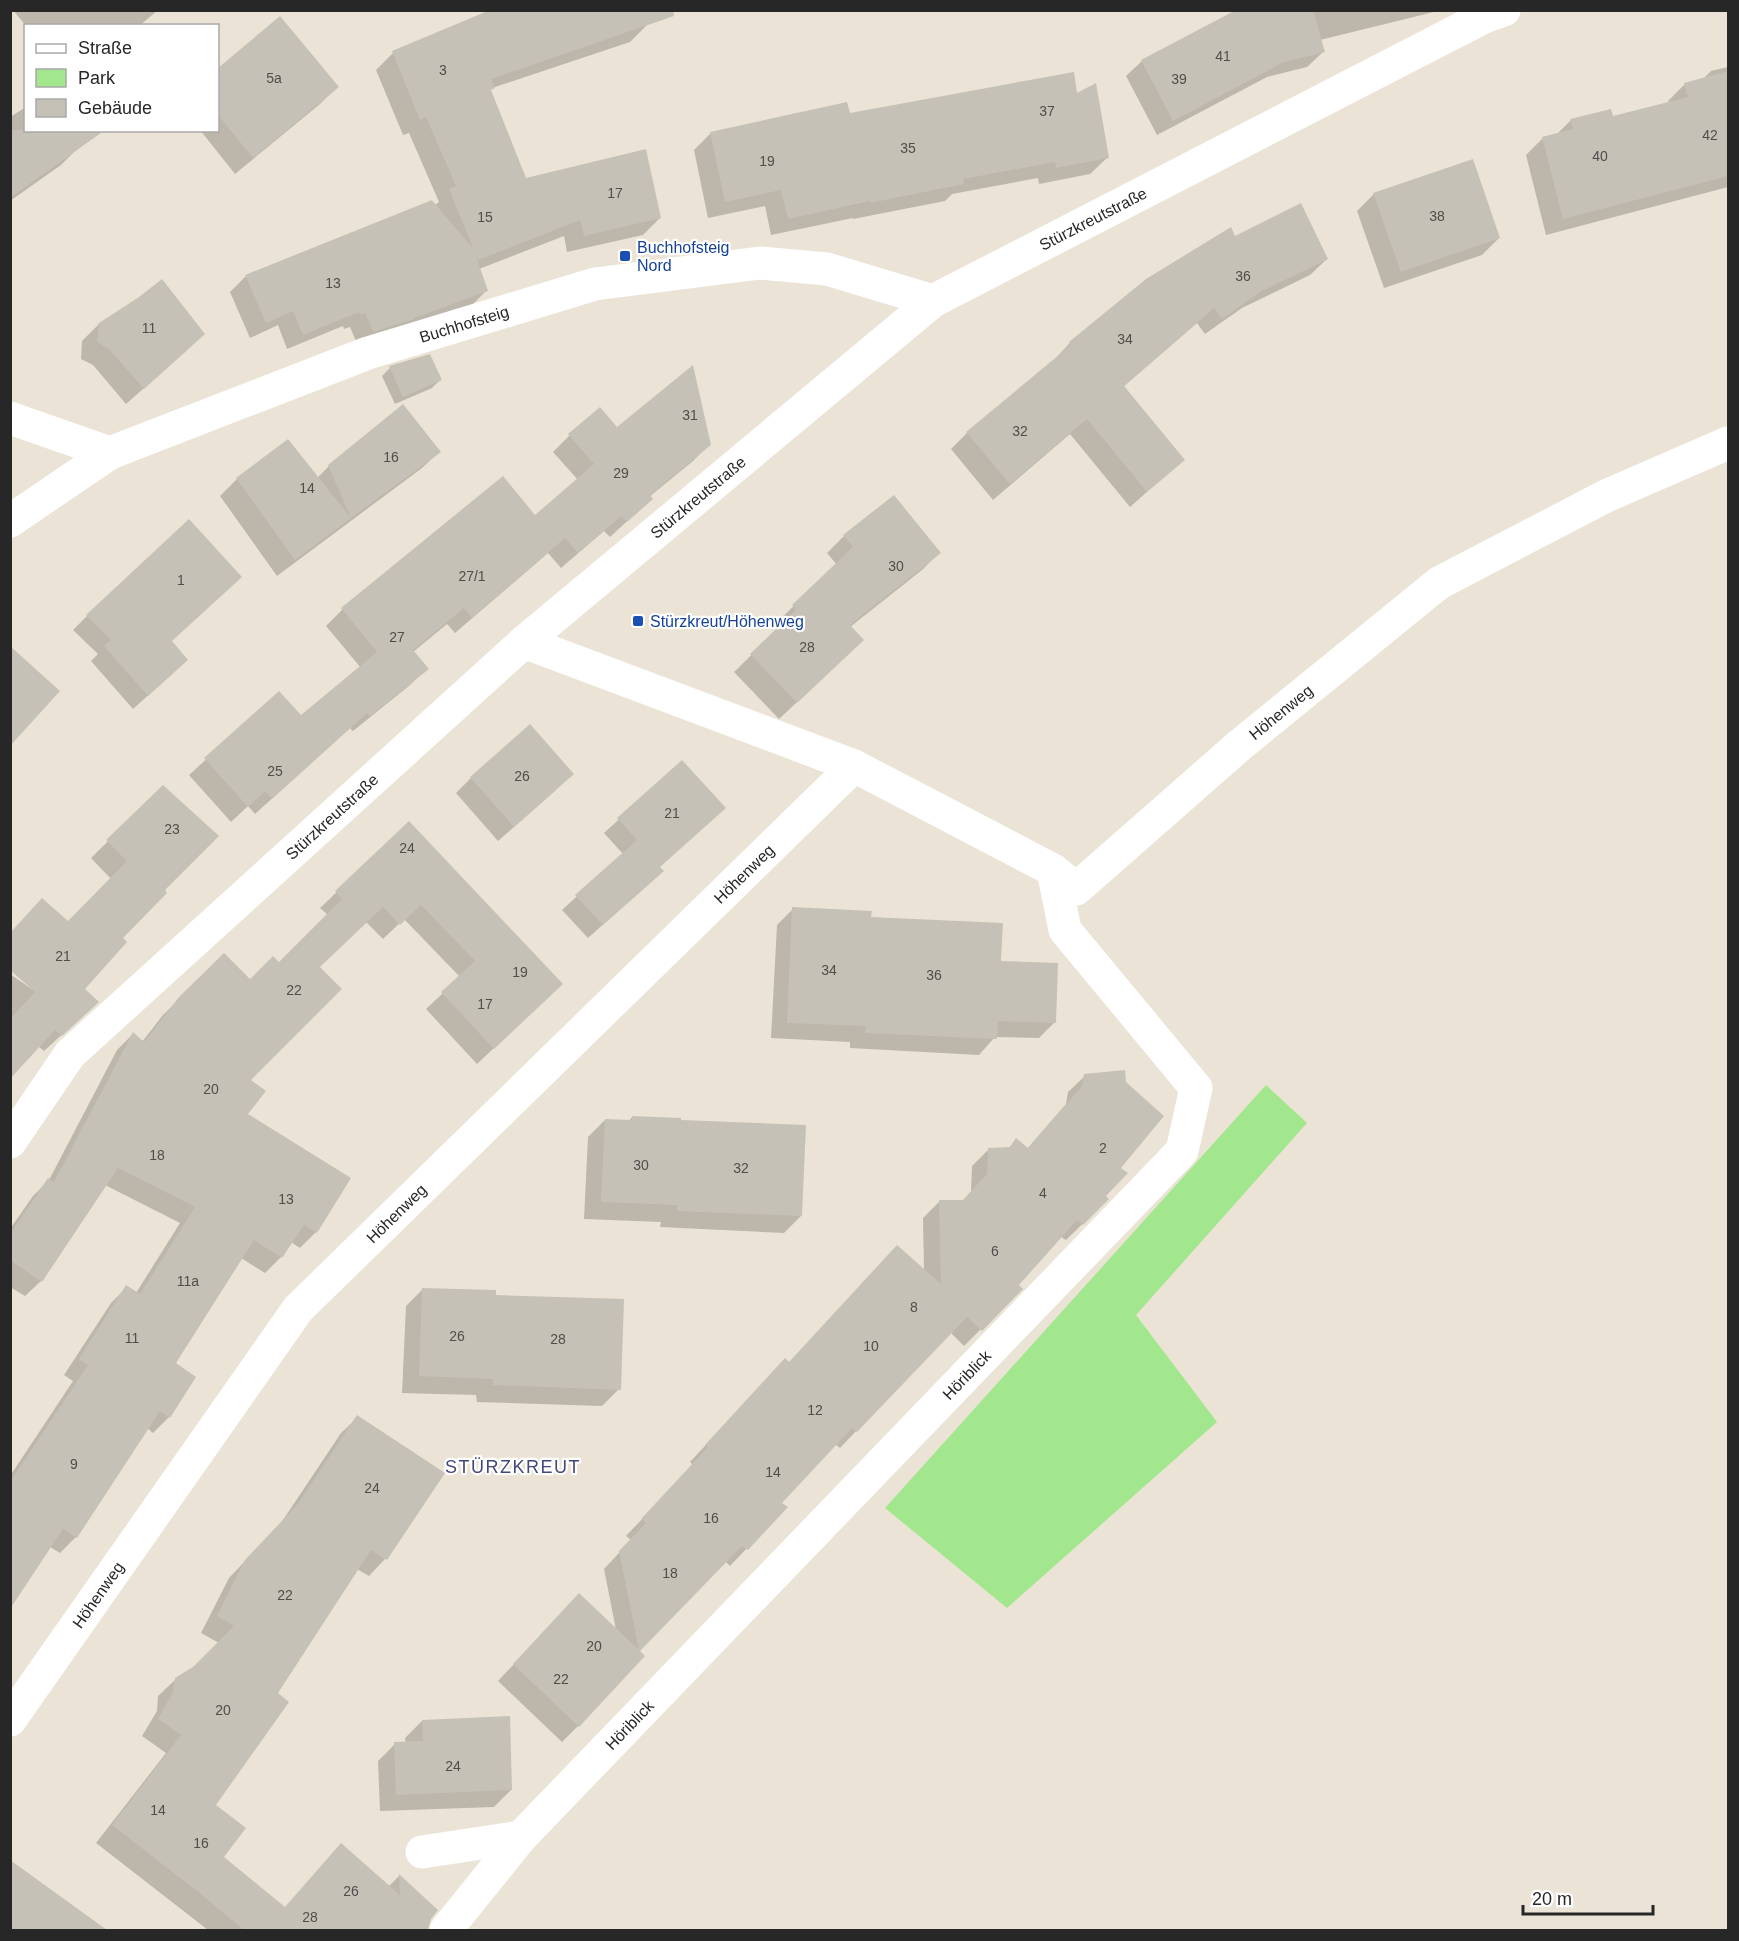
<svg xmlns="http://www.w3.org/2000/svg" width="1739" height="1941" font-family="Helvetica,sans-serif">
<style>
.green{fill:#a2e78d}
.shadow{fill:#0003}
.building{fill:#c6c1b6}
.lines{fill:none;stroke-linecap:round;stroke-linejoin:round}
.minor{stroke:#fff;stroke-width:33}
.transit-dot{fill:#1a4fb4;stroke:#fff;stroke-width:2}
.labels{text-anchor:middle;stroke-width:4.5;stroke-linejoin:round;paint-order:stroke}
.number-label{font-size:14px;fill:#4f4e4b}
.street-label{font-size:16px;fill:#272727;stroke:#fff}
.transit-label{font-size:16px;fill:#164399;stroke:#fff;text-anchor:start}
.neighbourhood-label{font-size:18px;letter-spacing:1.5px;fill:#44487a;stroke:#fff}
</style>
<rect width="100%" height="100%" fill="#ebe4d6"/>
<path class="green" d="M 1266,1085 L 1307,1123 L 1136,1315 L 1217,1422 L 1007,1608 L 885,1508 Z"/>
<g class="shadow">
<path d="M 13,10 L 158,10 L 139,26 L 26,26 Z"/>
<path d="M 487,10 L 642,10 L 647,25 L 630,42 L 492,88 L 490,91 L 525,179 L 660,218 L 643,235 L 567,252 L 564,236 L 479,269 L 486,291 L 471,306 L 358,346 L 350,327 L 344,329 L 343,326 L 287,349 L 278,325 L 250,338 L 230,292 L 245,277 L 431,201 L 435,205 L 439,202 L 409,133 L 403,135 L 376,70 L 393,53 L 484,14 L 489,17 Z"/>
<path d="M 1269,10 L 1442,10 L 1320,40 L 1323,52 L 1307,67 L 1267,77 L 1157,135 L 1126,76 L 1142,61 Z"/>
<path d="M 280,18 L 337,87 L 320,104 L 235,174 L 200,130 L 218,130 L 218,70 Z"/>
<path d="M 1728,67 L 1728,187 L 1546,235 L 1526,155 L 1543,138 L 1556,135 L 1571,120 L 1612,117 L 1669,103 L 1668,101 L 1685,84 L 1703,79 L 1711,71 Z"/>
<path d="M 1076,95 L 1107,158 L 1090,174 L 1039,184 L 1038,178 L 952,194 L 945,201 L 853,219 L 853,218 L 771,235 L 765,206 L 708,218 L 694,150 L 711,133 L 848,114 Z"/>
<path d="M 26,107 L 26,130 L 78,148 L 61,165 L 10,201 L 10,117 Z"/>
<path d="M 1374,194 L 1499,238 L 1482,255 L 1384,288 L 1357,211 Z"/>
<path d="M 1327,259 L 1310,275 L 1242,308 L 1205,334 L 1197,323 L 1123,387 L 1183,460 L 1130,507 L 1070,434 L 993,500 L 951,449 L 967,433 L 1054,360 L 1070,343 L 1147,280 Z"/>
<path d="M 99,324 L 186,351 L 126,404 L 93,365 L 81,359 L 82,341 Z"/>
<path d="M 390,368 L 440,380 L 432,388 L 395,404 L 382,376 Z"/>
<path d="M 617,429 L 709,444 L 693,461 L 649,497 L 651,499 L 610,537 L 604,531 L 561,568 L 548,553 L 455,633 L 447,624 L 413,652 L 427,668 L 410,685 L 353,731 L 350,728 L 255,814 L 248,806 L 231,822 L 189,775 L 279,693 L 301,717 L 361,668 L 326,626 L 342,610 L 535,517 L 578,480 L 553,452 L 570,435 Z"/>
<path d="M 439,452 L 422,468 L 277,576 L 220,496 L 237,479 L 317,478 L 329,466 Z"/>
<path d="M 844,536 L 939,553 L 922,570 L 850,627 L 845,657 L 779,719 L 734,672 L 780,627 L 776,623 L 837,565 L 827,553 Z"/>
<path d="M 87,616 L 170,642 L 172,674 L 133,709 L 91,661 L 98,654 L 73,630 Z"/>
<path d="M 682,762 L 659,867 L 647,885 L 588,938 L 562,910 L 623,854 L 604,833 Z"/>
<path d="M 471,778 L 556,790 L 498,841 L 456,793 Z"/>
<path d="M 163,787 L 163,890 L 121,938 L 83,989 L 80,1018 L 44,1051 L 38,1046 L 10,1077 L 10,974 L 36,992 L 111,879 L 91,858 Z"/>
<path d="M 409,823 L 545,1000 L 477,1064 L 426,1009 L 460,977 L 404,919 L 383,939 L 366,922 L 319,967 L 249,1080 L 246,1114 L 349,1178 L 316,1232 L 300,1248 L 291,1242 L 281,1257 L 265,1273 L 241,1258 L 173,1364 L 169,1417 L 153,1433 L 147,1428 L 76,1537 L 60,1553 L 50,1547 L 10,1606 L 10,1476 L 73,1381 L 64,1375 L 111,1303 L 127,1287 L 136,1293 L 180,1223 L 105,1185 L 41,1281 L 25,1296 L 10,1287 L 10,1229 L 33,1196 L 49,1180 L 117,1050 L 133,1034 L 142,1042 L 163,1015 L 224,955 L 250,981 L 279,964 L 328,915 L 320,908 Z"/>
<path d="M 793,909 L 869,918 L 999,963 L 1055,1022 L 1039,1038 L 995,1037 L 979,1055 L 850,1048 L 850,1042 L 771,1038 L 777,925 Z"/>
<path d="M 1085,1076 L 1119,1169 L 1104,1197 L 1107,1200 L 1066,1240 L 1060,1236 L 1017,1285 L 1021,1289 L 964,1346 L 950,1332 L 840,1448 L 835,1444 L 780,1503 L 785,1508 L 730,1566 L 725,1561 L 638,1651 L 578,1726 L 562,1742 L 498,1681 L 563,1612 L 616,1630 L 604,1569 L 631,1540 L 626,1536 L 693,1465 L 690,1462 L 785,1360 L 788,1363 L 924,1271 L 923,1218 L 939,1202 L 962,1202 L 971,1192 L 972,1166 L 989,1149 L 1008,1149 L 1016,1140 L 1027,1149 L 1066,1104 L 1068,1092 Z"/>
<path d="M 632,1117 L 801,1216 L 784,1233 L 660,1227 L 661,1222 L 584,1219 L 588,1137 L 605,1120 L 629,1121 Z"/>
<path d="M 423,1289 L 495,1296 L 619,1389 L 602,1406 L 477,1402 L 476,1395 L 402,1393 L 406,1306 Z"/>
<path d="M 358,1417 L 443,1473 L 385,1559 L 369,1576 L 357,1569 L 276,1694 L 214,1805 L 222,1857 L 284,1908 L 388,1887 L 399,1876 L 436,1910 L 426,1926 L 426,1930 L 208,1930 L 96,1843 L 166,1753 L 142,1736 L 157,1711 L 158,1696 L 176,1679 L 194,1668 L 219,1643 L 201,1633 L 229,1578 L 281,1523 L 341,1433 Z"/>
<path d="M 422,1721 L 511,1790 L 494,1807 L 380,1811 L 378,1761 L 395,1744 L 406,1744 L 405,1738 Z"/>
<path d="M 10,1861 L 91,1921 L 84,1930 L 10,1930 Z"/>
</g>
<g class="building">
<path d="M 490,10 L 673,10 L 674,16 L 491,79 L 495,88 L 491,90 L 526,178 L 646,149 L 661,218 L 584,236 L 580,220 L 478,260 L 449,189 L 456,186 L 426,117 L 420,120 L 392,51 Z"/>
<path d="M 1236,10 L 1313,10 L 1325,52 L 1284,62 L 1173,121 L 1141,60 Z"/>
<path d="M 280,16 L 339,87 L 253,158 L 218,115 L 218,68 Z"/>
<path d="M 1728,71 L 1728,176 L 1563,219 L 1542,137 L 1573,129 L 1570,119 L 1611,109 L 1613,116 L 1688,97 L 1684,83 Z"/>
<path d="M 1074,72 L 1077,93 L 1096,83 L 1109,158 L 1056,168 L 1055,162 L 963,179 L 964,184 L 870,203 L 870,201 L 788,219 L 781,190 L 725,202 L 710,132 L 847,102 L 850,113 Z"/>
<path d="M 10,130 L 105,130 L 10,198 Z"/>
<path d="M 1473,159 L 1500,238 L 1401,272 L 1373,193 Z"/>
<path d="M 432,200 L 474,250 L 488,291 L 414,318 L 414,319 L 373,332 L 365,313 L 360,315 L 359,312 L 303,335 L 293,311 L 266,323 L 245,275 Z"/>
<path d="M 1301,203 L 1328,259 L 1260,292 L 1222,319 L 1214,308 L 1124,386 L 1185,460 L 1147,492 L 1087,419 L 1010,484 L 966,432 L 1071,345 L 1069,342 L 1146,279 L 1231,227 L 1235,236 Z"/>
<path d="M 162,279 L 205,334 L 144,389 L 109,349 L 97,342 L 99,323 L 139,297 Z"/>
<path d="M 430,354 L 442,380 L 403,397 L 389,366 Z"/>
<path d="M 693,365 L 711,445 L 650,495 L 653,499 L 627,522 L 621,516 L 578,553 L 565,538 L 472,618 L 464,608 L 413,650 L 429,669 L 370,716 L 367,713 L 272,799 L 265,791 L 248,807 L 204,758 L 279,691 L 301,715 L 377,652 L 341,608 L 503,476 L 535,515 L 594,464 L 568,434 L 600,407 L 617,427 Z"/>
<path d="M 403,404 L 441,452 L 351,518 L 328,465 Z"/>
<path d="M 288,439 L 351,518 L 295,560 L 236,478 Z"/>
<path d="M 894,495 L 941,553 L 850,625 L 864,640 L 797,703 L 750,654 L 796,610 L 792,605 L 853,547 L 843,535 Z"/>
<path d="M 189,519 L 242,577 L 172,641 L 188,660 L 148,696 L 104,646 L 111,640 L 86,615 Z"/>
<path d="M 10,646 L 60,691 L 10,746 Z"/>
<path d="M 530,724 L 574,774 L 514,827 L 470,777 Z"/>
<path d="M 682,760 L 726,808 L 660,867 L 664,871 L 603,925 L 575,895 L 637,840 L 617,818 Z"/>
<path d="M 163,785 L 219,836 L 165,890 L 167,893 L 123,938 L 127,942 L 85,989 L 99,1002 L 62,1036 L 55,1030 L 10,1079 L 10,1019 L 35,992 L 10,970 L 10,933 L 42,898 L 68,921 L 127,861 L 106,840 Z"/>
<path d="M 409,821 L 563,984 L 494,1049 L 441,992 L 475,961 L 421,905 L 400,925 L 383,907 L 320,967 L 342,989 L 251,1080 L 266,1091 L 248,1114 L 351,1178 L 317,1233 L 304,1225 L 282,1258 L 254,1240 L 176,1363 L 196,1377 L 170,1418 L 160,1411 L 77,1538 L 63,1529 L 10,1609 L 10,1482 L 88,1365 L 79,1359 L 126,1285 L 140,1294 L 195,1207 L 118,1168 L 42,1282 L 10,1260 L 10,1234 L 48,1178 L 54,1182 L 133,1032 L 144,1042 L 179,997 L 224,953 L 250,979 L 273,956 L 279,962 L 342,899 L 335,891 Z"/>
<path d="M 792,907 L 872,911 L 871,917 L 1003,923 L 1001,961 L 1058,963 L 1056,1023 L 998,1021 L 997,1039 L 865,1033 L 866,1026 L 787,1023 Z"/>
<path d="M 1125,1070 L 1126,1082 L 1164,1116 L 1121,1168 L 1128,1173 L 1106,1196 L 1109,1199 L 1083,1225 L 1077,1220 L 1019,1285 L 1023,1289 L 982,1331 L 967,1317 L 857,1432 L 852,1428 L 782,1503 L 788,1507 L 748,1550 L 742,1546 L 640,1651 L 645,1656 L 579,1727 L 513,1664 L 579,1593 L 639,1650 L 619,1551 L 646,1523 L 641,1519 L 708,1447 L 705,1445 L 785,1358 L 789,1362 L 897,1245 L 941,1284 L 939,1200 L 963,1200 L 987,1174 L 988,1148 L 1010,1147 L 1016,1138 L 1028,1148 L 1082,1086 L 1084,1074 Z"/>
<path d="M 632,1116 L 681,1118 L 681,1120 L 806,1125 L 802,1216 L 677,1211 L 677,1205 L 601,1202 L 605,1119 L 632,1120 Z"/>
<path d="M 422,1288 L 496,1290 L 496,1295 L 624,1299 L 621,1390 L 493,1385 L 493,1379 L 419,1376 Z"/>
<path d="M 357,1415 L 445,1473 L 387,1560 L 371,1550 L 278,1693 L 289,1702 L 216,1805 L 246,1828 L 224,1857 L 285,1907 L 341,1843 L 400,1895 L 399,1874 L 438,1910 L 431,1919 L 428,1930 L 244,1930 L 197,1891 L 112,1825 L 181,1735 L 158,1719 L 173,1692 L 175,1678 L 193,1667 L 234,1626 L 217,1616 L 245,1560 L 297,1505 Z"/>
<path d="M 510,1716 L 512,1790 L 396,1795 L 394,1742 L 423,1741 L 422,1720 Z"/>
<path d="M 10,1860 L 107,1930 L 10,1930 Z"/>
</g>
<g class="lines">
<g class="minor">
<path id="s1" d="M 10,418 L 110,453 L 368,353 L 595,284 L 760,263 L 827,269 L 933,301"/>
<path d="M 10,521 L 110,453"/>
<path d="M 524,642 L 854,766"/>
<path id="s2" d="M 10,1142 L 70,1054 L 524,642 L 933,301 L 1484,17 L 1504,10"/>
<path id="s3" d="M 10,1720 L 298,1309 L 854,766 L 1053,870 L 1076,889 L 1240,745 L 1439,583 L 1606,496 L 1728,443"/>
<path id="s4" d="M 422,1852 L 521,1837 L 1182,1151 L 1196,1088 L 1065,930 L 1053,870"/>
<path d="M 446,1930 L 521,1837"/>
</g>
</g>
<g class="transit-dot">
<rect x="619" y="250" width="12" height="12" rx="3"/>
<rect x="632" y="615" width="12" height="12" rx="3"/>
</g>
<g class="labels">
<g class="number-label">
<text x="1223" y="61">41</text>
<text x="443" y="75">3</text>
<text x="274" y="83">5a</text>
<text x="1179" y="84">39</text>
<text x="1047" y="116">37</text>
<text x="1710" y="140">42</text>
<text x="908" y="153">35</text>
<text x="1600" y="161">40</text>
<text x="767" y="166">19</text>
<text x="615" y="198">17</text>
<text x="1437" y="221">38</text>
<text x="485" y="222">15</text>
<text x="1243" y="281">36</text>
<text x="333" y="288">13</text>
<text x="149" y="333">11</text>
<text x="1125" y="344">34</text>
<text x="690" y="420">31</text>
<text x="1020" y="436">32</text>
<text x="391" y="462">16</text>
<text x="621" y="478">29</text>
<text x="307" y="493">14</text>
<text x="896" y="571">30</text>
<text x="472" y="581">27/1</text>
<text x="181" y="585">1</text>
<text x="397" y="642">27</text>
<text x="807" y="652">28</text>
<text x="275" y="776">25</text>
<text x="522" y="781">26</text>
<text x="672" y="818">21</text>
<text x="172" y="834">23</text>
<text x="407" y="853">24</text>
<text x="63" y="961">21</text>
<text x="829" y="975">34</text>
<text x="520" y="977">19</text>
<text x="934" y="980">36</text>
<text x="294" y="995">22</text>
<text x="485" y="1009">17</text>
<text x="211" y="1094">20</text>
<text x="1103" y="1153">2</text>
<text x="157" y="1160">18</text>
<text x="641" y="1170">30</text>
<text x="741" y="1173">32</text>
<text x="1043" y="1198">4</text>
<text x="286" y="1204">13</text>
<text x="995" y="1256">6</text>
<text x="188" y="1286">11a</text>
<text x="914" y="1312">8</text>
<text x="457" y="1341">26</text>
<text x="132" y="1343">11</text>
<text x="558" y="1344">28</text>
<text x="871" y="1351">10</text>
<text x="815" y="1415">12</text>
<text x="74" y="1469">9</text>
<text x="773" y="1477">14</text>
<text x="372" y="1493">24</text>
<text x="711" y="1523">16</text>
<text x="670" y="1578">18</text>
<text x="285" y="1600">22</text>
<text x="594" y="1651">20</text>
<text x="561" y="1684">22</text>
<text x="223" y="1715">20</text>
<text x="453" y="1771">24</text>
<text x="158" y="1815">14</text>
<text x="201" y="1848">16</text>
<text x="351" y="1896">26</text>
<text x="310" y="1922">28</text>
</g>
<g class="street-label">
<text dy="6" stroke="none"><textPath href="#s2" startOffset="1432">Stürzkreutstraße</textPath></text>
<text dy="6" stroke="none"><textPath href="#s1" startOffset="483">Buchhofsteig</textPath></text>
<text dy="6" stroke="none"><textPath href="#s2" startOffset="946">Stürzkreutstraße</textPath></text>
<text dy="6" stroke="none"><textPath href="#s3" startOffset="1804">Höhenweg</textPath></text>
<text dy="6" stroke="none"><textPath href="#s2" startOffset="460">Stürzkreutstraße</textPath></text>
<text dy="6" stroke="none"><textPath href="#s3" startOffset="1125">Höhenweg</textPath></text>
<text dy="6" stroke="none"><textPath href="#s3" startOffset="639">Höhenweg</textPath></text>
<text dy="6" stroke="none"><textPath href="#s4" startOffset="742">Höriblick</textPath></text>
<text dy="6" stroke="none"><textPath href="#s3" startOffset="153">Höhenweg</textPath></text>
<text dy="6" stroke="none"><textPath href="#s4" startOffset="256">Höriblick</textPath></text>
</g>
<g class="transit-label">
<text x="637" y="253">Buchhofsteig<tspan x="637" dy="18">Nord</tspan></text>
<text x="650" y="627">Stürzkreut/Höhenweg</text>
</g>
<g class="neighbourhood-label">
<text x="513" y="1473">STÜRZKREUT</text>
</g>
</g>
<rect width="1739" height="1941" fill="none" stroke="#272727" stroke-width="24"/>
<rect x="24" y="24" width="195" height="108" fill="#ffffff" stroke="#a9a9a9" stroke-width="1.5"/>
<rect x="36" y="44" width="30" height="9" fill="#ffffff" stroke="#a9a9a9" stroke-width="1.5"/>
<text x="78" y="54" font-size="18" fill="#272727">Straße</text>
<rect x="36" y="69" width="30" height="18" fill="#a2e78d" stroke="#a9a9a9" stroke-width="1.5"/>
<text x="78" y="84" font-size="18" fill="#272727">Park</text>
<rect x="36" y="99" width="30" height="18" fill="#c6c1b6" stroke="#a9a9a9" stroke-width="1.5"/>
<text x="78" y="114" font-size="18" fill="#272727">Gebäude</text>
<path d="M1523 1905v9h130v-9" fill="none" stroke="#272727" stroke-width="3"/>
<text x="1532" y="1905" font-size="18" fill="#272727" stroke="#ffffff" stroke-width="4.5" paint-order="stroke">20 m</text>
</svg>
